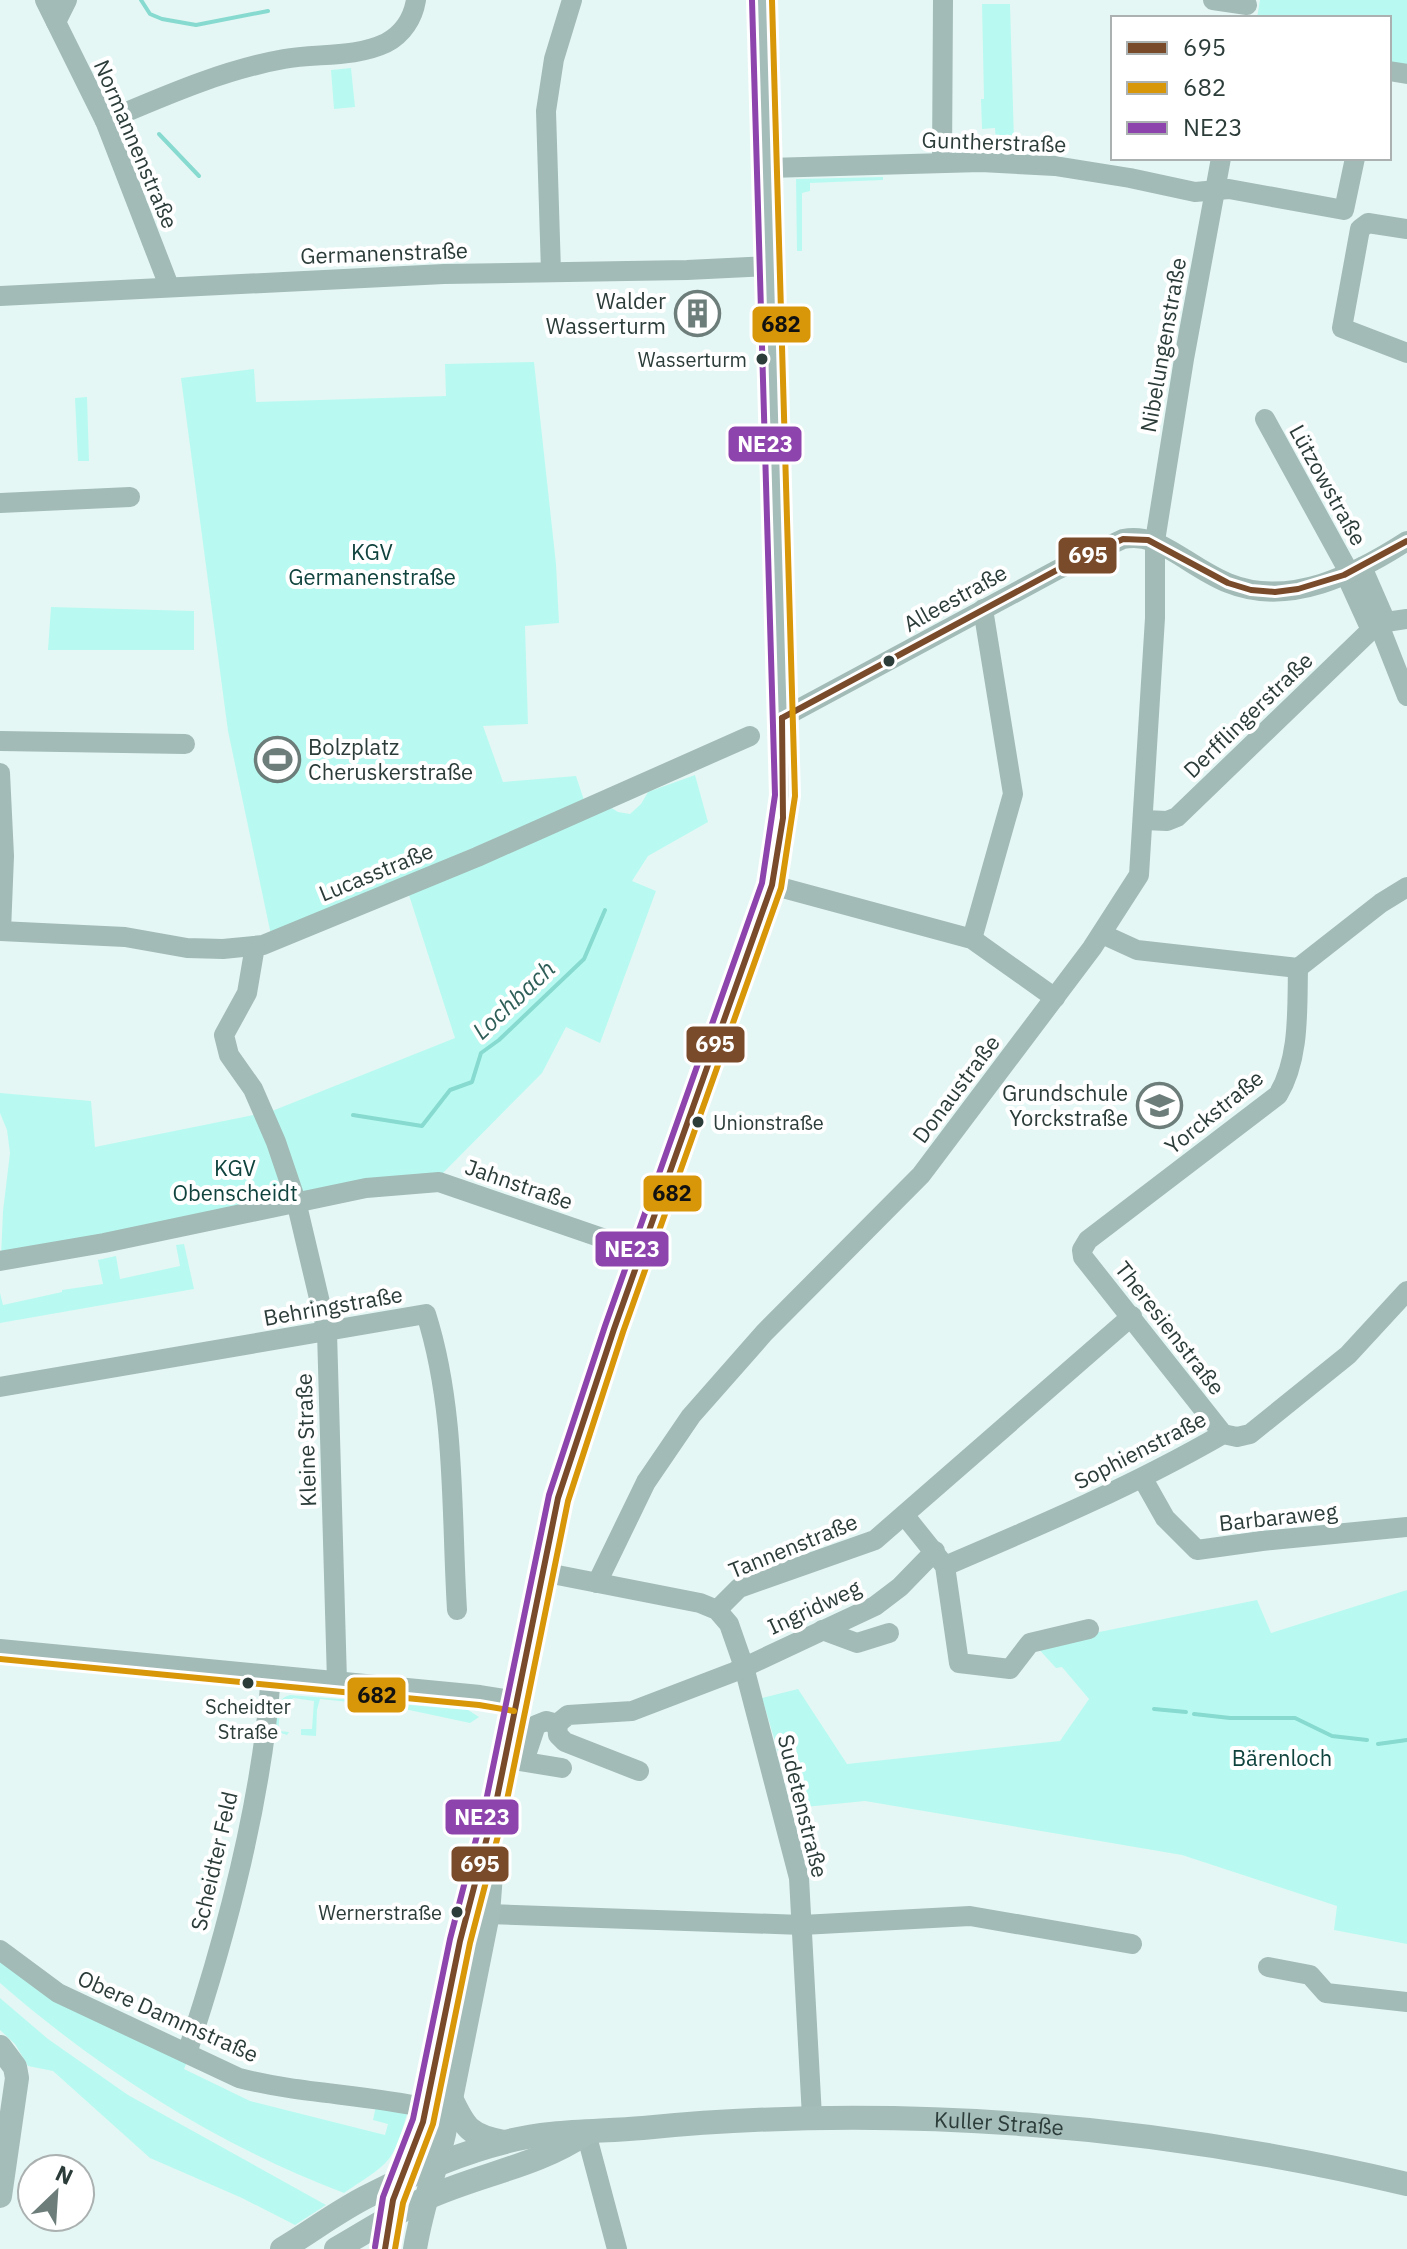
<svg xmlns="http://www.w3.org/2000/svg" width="1407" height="2249" font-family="'IBM Plex Sans',sans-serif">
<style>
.green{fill:#b8faf1}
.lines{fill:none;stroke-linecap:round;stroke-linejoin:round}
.stream{stroke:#87dacf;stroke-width:4}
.minor{stroke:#a2bbb7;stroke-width:20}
.major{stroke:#a5bdb9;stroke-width:24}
.bus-1-casing{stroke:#fff;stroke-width:12}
.bus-2-casing{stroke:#fff;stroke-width:12}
.bus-3-casing{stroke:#fff;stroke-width:12}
.bus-1{stroke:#7a4b2a;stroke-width:6}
.bus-2{stroke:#d89609;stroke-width:6}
.bus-3{stroke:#8e44ad;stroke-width:6}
.bus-dot{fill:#2b3c39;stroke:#fff;stroke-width:3}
.labels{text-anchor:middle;stroke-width:8;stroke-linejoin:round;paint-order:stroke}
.bus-label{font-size:20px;fill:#2b3c39;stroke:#fff;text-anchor:end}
.street-label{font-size:22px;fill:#2b3c39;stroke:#fff}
.poi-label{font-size:22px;fill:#2b3c39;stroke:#fff;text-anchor:end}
.park-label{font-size:22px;fill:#10433d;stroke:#fff}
.water-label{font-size:24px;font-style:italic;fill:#2e5e57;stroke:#fff}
.line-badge{stroke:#fff;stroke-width:3}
.badge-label{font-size:22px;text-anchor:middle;font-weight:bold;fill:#fff}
.pale-badge-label{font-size:22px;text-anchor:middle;font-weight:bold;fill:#111}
</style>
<rect width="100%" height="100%" fill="#e5f7f4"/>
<g class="green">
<path d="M 1260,0 L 1407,0 L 1407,65 L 1389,62 L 1389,18 L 1257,18 Z"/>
<path d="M 982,4 L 1010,4 L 1014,141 L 996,141 L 995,128 L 982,129 L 981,99 L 984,99 Z"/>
<path d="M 351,68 L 355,107 L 334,109 L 331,70 Z"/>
<path d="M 883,177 L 883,180 L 810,183 L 810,191 L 802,193 L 802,251 L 797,251 L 796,179 Z"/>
<path d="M 534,362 L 556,564 L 559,623 L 525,626 L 528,724 L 483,726 L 503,782 L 576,776 L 584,800 L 271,935 L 228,731 L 181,378 L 254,369 L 256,402 L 446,396 L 445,364 Z"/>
<path d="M 87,397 L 89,461 L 78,461 L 75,398 Z"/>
<path d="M 51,607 L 194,611 L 194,650 L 48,650 Z"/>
<path d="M 695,775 L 708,822 L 648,856 L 632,881 L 656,891 L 600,1043 L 566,1027 L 542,1073 L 440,1176 L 302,1192 L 272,1111 L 455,1038 L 408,892 L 607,805 L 618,812 L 630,814 L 641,804 L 648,792 Z"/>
<path d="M 0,1093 L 91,1101 L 95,1147 L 258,1114 L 284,1195 L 1,1257 L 3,1211 L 10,1153 L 7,1130 L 0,1113 Z"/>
<path d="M 184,1244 L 194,1289 L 0,1323 L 0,1293 L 3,1305 L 62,1292 L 62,1290 L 103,1284 L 98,1260 L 116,1256 L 120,1279 L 180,1266 L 176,1245 Z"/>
<path d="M 1407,1590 L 1407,1944 L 1334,1930 L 1337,1906 L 1182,1855 L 865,1801 L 795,1808 L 762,1698 L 798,1689 L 847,1764 L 1060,1741 L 1089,1699 L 1062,1667 L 1056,1668 L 1035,1645 L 1257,1600 L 1271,1633 Z"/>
<path d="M 290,1695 L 353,1700 L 352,1710 L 348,1709 L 349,1702 L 320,1699 L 317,1710 L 316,1736 L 301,1735 L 301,1729 L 312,1729 L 314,1701 L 293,1698 L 291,1703 L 281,1703 L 278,1731 L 289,1732 L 287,1735 L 275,1731 C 276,1716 273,1700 290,1695 Z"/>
<path d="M 376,1702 L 468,1710 L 479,1717 L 470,1723 L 381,1704 L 379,1712 Z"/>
<path d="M 0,1956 L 187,2062 L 184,2069 L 250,2101 L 385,2135 L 388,2124 L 373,2120 L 377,2101 L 409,2107 C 393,2164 392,2161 344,2193 C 219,2146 101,2071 0,1983 Z"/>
<path d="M 0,1998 L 48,2039 L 128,2095 L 326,2205 L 295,2225 L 242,2198 L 150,2158 L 53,2071 L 28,2066 L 15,2044 L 0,2030 Z"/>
</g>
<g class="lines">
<g class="stream">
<path d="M 141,0 L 150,14 L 162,19 L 196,25 L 268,11"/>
<path d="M 159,134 L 199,176"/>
<path d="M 353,1115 L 422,1126 L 450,1090 L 472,1082 L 481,1053 L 499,1040 L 584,959 L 605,910"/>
<path d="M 1154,1709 L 1186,1712"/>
<path d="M 1194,1714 L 1230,1718 L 1295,1718 L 1332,1736 L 1367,1740"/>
<path d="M 1378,1744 L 1407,1740"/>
</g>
<g class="minor">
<path d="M 45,0 L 105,121 L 169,286"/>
<path d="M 1213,0 L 1247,5"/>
<path d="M 56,22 L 67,0"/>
<path d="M 1389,71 L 1407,74"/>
<path d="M 105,121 C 162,97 222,70 284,59 C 317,53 354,58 386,43 C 403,34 413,18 416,0"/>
<path d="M 942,163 L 943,0"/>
<path d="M 768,168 L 981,162 L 1055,166 L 1130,178 L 1195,192 L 1229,189 L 1344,210 L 1355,158"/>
<path d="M 1407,229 L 1368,223 L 1360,229 L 1342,328 L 1407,353"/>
<path d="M 551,272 L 546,111 L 554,59 L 572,0"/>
<path d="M 0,296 L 444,274 L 687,270 L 769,266"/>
<path d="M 1265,419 L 1350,574"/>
<path d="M 0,503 L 130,497"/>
<path d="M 1362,567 L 1386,622"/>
<path d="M 1346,575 L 1371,630"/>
<path d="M 1379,625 L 1407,696"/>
<path d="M 782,718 L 1057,570 L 1123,539 C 1148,534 1165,547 1185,559 C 1199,568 1213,577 1228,583 C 1289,608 1356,574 1407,541"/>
<path d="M 0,741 L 185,744"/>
<path d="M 0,773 L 4,856 L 1,931"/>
<path d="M 1144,820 L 1167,821 L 1177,817 L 1371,630 L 1386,622 L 1407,619"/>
<path d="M 772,885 L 972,939 L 1055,998"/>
<path d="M 0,931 L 125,937 L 187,948 L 223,949 L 263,945 L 477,857 L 750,736"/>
<path d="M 1102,934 L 1137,950 L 1298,968 L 1381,903 L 1407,887"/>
<path d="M 972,939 L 1013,794 L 983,609"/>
<path d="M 255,946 L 247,993 L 224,1035 L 229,1055 L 253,1089 L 276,1142 L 296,1201 L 327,1332 L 337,1681"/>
<path d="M 0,1261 L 104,1243 L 366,1188 L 439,1182 L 643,1252"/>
<path d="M 0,1387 L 426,1314 C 456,1408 451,1512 457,1610"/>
<path d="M 1223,1434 L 1083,1257 L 1082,1250 L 1088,1240 L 1278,1095 C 1300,1058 1297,1010 1298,968"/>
<path d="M 1143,1479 L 1165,1518 L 1197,1550 L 1262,1541 L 1407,1527"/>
<path d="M 905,1516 L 945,1566 L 959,1663 L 1010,1669 L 1030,1643 L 1089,1629"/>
<path d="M 945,1566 C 1041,1525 1133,1486 1223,1434 L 1237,1437 L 1250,1434 L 1348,1355 L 1407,1291"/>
<path d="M 542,1572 L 700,1603 L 717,1610 L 729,1624 L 744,1667 L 799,1878 L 812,2117"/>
<path d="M 597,1583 L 646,1482 L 691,1416 L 764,1333 L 921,1175 L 1092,948 L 1139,875 L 1155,618 L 1155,541 L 1184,359 L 1221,158"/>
<path d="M 717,1610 L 739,1588 L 875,1540 L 1132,1316"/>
<path d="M 822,1630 L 857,1643 L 889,1633"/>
<path d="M 0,1649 L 480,1695 L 516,1701"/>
<path d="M 557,1724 L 568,1715 L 632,1711 L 734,1672 L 875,1606 L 900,1587 L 935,1551"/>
<path d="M 557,1724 L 558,1735 L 565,1742 L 639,1771"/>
<path d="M 513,1760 L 562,1768"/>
<path d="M 524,1761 L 536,1725 L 546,1721 L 557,1724"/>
<path d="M 488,1914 L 802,1925 L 970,1916 L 1132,1944"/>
<path d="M 0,1950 L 58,1993 L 239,2078 C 300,2094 364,2094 426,2108"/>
<path d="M 1268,1967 L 1310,1975 L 1326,1993 L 1407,2002"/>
<path d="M 187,2053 C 227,1933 262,1802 271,1675"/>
<path d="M 586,2133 L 617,2249"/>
</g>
<g class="major">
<path d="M 0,2047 L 15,2067 L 17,2078 L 0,2196"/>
<path d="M 451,2098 C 465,2128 470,2136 504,2142"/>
<path id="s1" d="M 282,2249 C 311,2232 339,2210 370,2195 C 410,2175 461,2153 505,2142 C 550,2130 596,2132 643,2128 C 897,2103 1159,2125 1407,2184"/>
<path d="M 336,2249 C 364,2233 398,2211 427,2198 C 480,2174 538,2166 586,2133"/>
<path d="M 385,2249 L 393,2200 L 423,2122 L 460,1941 L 496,1803 L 558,1498 L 614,1329 L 772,885 L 785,796 L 762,0"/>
<path d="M 415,2249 C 421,2210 435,2172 444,2134 L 488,1914 L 492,1861"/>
</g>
<defs>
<g id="bus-1">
<path d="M 782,718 L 1057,570 L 1123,539 L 1148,540 L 1228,583 L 1251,590 L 1275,592 L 1298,589 L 1344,575 L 1407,541"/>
<path d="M 385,2249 L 393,2200 L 423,2122 L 460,1941 L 496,1803 L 558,1498 L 614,1329 L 772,885 L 783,818 L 782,718"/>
</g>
<g id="bus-2">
<path d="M 0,1659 L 479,1705 L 514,1711"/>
<path d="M 395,2249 L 403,2203 L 433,2124 L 470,1943 L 506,1805 L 568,1501 L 623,1332 L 781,888 L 795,796 L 772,0"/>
</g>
<path id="bus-3" d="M 375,2247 L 383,2197 L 413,2119 L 450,1939 L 486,1801 L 549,1495 L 605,1326 L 762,883 L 775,795 L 752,0"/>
</defs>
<use href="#bus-1" class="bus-1-casing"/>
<use href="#bus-2" class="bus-2-casing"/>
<use href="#bus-3" class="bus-3-casing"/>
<use href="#bus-1" class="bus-1"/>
<use href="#bus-2" class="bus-2"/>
<use href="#bus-3" class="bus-3"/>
</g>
<defs>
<symbol id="building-ring" viewBox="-11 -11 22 22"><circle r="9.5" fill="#fff" stroke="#6c7d7a" stroke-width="1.5"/><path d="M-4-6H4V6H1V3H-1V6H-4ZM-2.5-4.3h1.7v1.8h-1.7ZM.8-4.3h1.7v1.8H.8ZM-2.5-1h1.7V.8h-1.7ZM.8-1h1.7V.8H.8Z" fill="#6c7d7a"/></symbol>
<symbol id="stadium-ring" viewBox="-11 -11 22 22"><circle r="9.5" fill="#fff" stroke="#6c7d7a" stroke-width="1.5"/><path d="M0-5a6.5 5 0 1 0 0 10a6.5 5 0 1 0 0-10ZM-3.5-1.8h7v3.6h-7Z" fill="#6c7d7a"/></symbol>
<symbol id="school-ring" viewBox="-11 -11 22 22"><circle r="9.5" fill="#fff" stroke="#6c7d7a" stroke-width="1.5"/><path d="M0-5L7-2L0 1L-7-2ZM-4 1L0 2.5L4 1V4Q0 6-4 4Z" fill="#6c7d7a"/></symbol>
</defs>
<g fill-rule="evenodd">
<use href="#building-ring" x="672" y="288" width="51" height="51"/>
<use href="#stadium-ring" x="252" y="734" width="51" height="51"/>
<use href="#school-ring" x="1134" y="1080" width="51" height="51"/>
</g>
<g class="bus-dot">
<circle cx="762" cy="359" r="7"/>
<circle cx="889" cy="661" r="7"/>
<circle cx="698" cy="1122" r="7"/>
<circle cx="248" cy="1683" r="7"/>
<circle cx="457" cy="1912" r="7"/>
</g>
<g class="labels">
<g class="bus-label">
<text x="747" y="367">Wasserturm</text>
<text x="713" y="1130" text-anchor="start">Unionstraße</text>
<text x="248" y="1714" text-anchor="middle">Scheidter<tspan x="248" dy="25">Straße</tspan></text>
<text x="442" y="1920">Wernerstraße</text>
</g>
<g class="street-label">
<text transform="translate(994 142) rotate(2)" y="8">Guntherstraße</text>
<text transform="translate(136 144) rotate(67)" y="8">Normannenstraße</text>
<text transform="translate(384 253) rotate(-2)" y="8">Germanenstraße</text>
<text transform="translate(1163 345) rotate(-80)" y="8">Nibelungenstraße</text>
<text transform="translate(1328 485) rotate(61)" y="8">Lützowstraße</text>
<text transform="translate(955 598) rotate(-29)" y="8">Alleestraße</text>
<text transform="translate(1248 715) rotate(-44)" y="8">Derfflingerstraße</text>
<text transform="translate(376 872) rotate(-22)" y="8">Lucasstraße</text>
<text transform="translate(956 1089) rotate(-53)" y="8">Donaustraße</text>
<text transform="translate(1214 1112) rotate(-39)" y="8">Yorckstraße</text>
<text transform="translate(519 1184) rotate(19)" y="8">Jahnstraße</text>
<text transform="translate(333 1306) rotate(-10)" y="8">Behringstraße</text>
<text transform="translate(1170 1328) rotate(52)" y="8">Theresienstraße</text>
<text transform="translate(306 1440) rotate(-92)" y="8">Kleine Straße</text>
<text transform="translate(1140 1450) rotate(-27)" y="8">Sophienstraße</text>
<text transform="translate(1278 1517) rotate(-6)" y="8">Barbaraweg</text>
<text transform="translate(793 1546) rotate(-22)" y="8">Tannenstraße</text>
<text transform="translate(814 1607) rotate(-25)" y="8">Ingridweg</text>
<text transform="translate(803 1806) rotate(76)" y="8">Sudetenstraße</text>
<text transform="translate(214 1861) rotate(-77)" y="8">Scheidter Feld</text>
<text transform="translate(168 2016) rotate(24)" y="8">Obere Dammstraße</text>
<text dy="8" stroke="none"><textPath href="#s1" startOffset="744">Kuller Straße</textPath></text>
</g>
<g class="poi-label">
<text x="666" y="309">Walder<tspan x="666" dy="25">Wasserturm</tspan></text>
<text x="308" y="755" text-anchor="start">Bolzplatz<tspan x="308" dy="25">Cheruskerstraße</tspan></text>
<text x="1128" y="1101">Grundschule<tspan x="1128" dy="25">Yorckstraße</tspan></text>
</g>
<g class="park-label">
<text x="372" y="560">KGV<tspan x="372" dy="25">Germanenstraße</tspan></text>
<text x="235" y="1176">KGV<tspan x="235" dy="25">Obenscheidt</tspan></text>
<text x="1282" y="1766">Bärenloch</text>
</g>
<g class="water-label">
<text transform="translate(514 1000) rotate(-43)" y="8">Lochbach</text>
</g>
</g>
<g class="line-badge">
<rect x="751" y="305" width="61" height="39" rx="8" fill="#d89609"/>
<rect x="727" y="425" width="76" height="38" rx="8" fill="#8e44ad"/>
<rect x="1057" y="536" width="61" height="39" rx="8" fill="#7a4b2a"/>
<rect x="685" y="1025" width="61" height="39" rx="8" fill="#7a4b2a"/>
<rect x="642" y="1174" width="61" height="39" rx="8" fill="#d89609"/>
<rect x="594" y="1230" width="76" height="38" rx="8" fill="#8e44ad"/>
<rect x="346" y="1676" width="61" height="38" rx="8" fill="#d89609"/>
<rect x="444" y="1798" width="76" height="38" rx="8" fill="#8e44ad"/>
<rect x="450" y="1845" width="60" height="38" rx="8" fill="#7a4b2a"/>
</g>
<g class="badge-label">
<text x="765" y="452">NE23</text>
<text x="1088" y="563">695</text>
<text x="715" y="1052">695</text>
<text x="632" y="1257">NE23</text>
<text x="482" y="1825">NE23</text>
<text x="480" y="1872">695</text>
</g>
<g class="pale-badge-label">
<text x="781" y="332">682</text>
<text x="672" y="1201">682</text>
<text x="377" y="1703">682</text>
</g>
<rect x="1111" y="16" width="280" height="144" fill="#ffffff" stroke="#aab1b0" stroke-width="2"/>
<rect x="1127" y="42" width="40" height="12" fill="#7a4b2a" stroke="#aab1b0" stroke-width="2"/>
<text x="1183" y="56" font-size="24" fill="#2b3c39">695</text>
<rect x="1127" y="82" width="40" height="12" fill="#d89609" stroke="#aab1b0" stroke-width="2"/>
<text x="1183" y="96" font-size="24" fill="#2b3c39">682</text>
<rect x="1127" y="122" width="40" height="12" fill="#8e44ad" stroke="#aab1b0" stroke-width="2"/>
<text x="1183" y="136" font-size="24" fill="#2b3c39">NE23</text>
<g transform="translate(56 2193) rotate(25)"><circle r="38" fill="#ffffff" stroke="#aab1b0" stroke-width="2"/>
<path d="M0-6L14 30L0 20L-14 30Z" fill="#6c7d7a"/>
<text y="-12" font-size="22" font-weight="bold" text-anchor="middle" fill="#2b3c39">N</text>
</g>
</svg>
